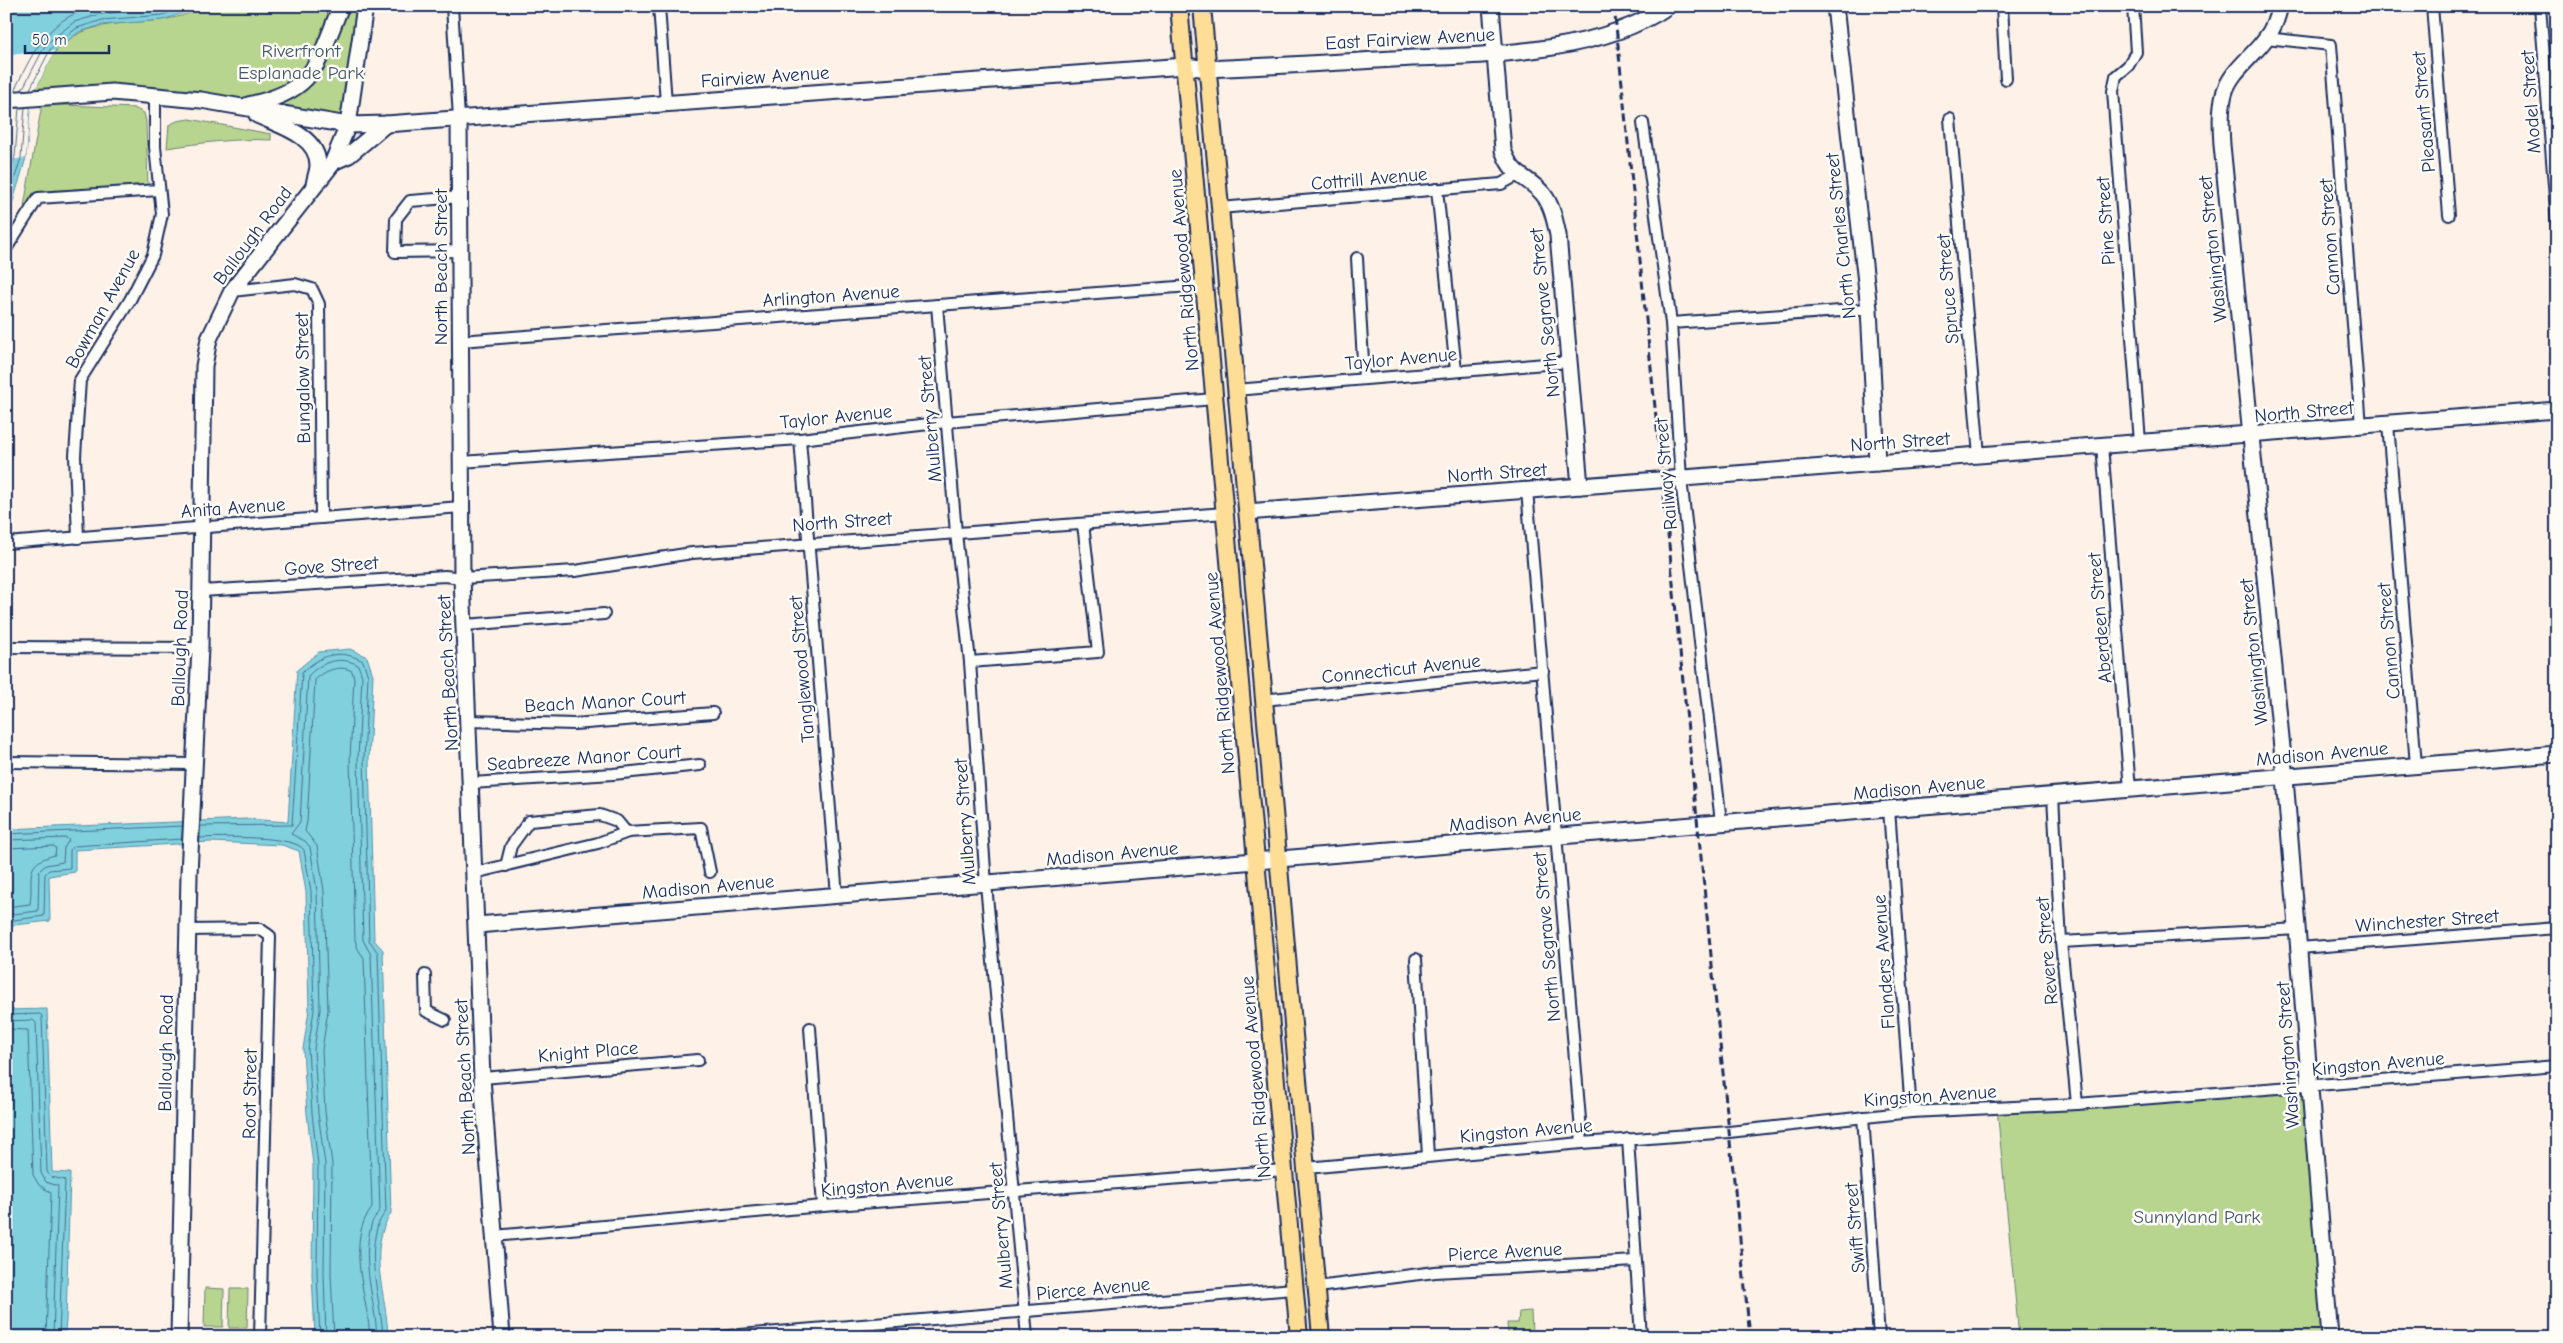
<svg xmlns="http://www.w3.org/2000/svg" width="2563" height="1343" font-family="'Comic Neue',sans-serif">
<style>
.green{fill:#b7d58e;stroke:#698276}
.water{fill:#81d0dd;stroke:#5890aa}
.pier{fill:#fdf1e8}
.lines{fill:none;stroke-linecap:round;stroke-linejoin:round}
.shore{stroke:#446f91;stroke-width:1}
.street-casing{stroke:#1b2f5e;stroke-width:14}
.secondary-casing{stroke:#1b2f5e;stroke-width:19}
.primary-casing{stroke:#1b2f5e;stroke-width:20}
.street{stroke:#fdfcf7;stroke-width:10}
.secondary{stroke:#fdfcf7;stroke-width:15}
.primary{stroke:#fedd96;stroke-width:16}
.rail{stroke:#1b2f5e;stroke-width:3;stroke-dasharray:8 4;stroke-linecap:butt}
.labels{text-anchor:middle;stroke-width:5;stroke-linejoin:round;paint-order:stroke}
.street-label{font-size:19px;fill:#1b2f5e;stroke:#fdfcf7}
.park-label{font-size:19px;fill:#42586a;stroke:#fdfcf7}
</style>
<rect width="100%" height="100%" fill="#fdf1e8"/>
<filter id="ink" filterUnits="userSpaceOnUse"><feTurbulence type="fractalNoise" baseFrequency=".02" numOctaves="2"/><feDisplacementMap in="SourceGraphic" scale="10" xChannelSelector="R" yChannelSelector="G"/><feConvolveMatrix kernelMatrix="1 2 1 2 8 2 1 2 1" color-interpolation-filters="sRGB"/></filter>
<g filter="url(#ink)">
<g class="green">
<path d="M 203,6 L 365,6 L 348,125 L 201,100 L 31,98 C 38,84 45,63 56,51 C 94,7 159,35 203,6 Z"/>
<path d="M 42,104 L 134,108 L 144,113 L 146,121 L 148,185 L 44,191 L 24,206 Z"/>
<path d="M 189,119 L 271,134 L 271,140 C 236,138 201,143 167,148 L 169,125 L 177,121 Z"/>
<path d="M 2309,1086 L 2331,1337 L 2019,1337 L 1997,1108 Z"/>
<path d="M 205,1288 L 224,1289 L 223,1327 L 204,1327 Z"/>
<path d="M 230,1289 L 248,1289 L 247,1328 L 229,1328 Z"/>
<path d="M 1531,1311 L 1532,1332 L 1508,1334 L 1507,1323 L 1518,1323 L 1519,1312 Z"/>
</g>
<g class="water">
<path d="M 6,6 L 203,6 L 163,20 L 102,25 L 79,32 L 55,51 L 31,98 L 26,158 L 11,208 L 6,215 Z"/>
<path d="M 350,649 L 367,657 L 373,675 L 369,759 L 374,940 L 383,950 L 391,1213 C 366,1252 387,1293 388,1337 L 315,1337 L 312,1274 L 313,1165 L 307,1114 L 303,1049 L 309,1010 L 306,892 L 299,851 L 282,845 L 210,842 L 75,850 L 75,872 L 49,876 L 50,921 L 6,926 L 6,829 L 247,819 L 288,822 L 297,670 L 319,652 Z"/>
<path d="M 47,1009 L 52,1172 L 70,1173 L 66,1322 L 64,1337 L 6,1337 L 6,1010 Z"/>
</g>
<path class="pier" d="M 55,51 L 35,90 L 38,90 L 33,105 L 30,106 L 26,158 L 6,160 L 6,55 Z"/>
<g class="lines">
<g class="shore">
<path d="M 30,89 L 51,48 L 77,28 L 102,20 L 162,15 L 190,6"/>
<path d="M 22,90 L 46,44 L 74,22 L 101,14 L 169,6"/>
<path d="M 14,91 C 35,48 50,13 103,6"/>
<path d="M 6,158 L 11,108"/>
<path d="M 6,185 L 15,156 L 19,108"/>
<path d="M 6,207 L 21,158 L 25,107"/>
<path d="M 200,826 L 292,825 L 302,673 C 320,655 339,648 363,661 L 368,676 L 364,759 L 369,940 L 378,953 L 386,1211 C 383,1216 378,1222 377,1228 C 367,1264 381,1300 383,1337"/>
<path d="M 6,834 L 183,826"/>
<path d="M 200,838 C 218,837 296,835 304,850 L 311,891 L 314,1010 L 308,1049 L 312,1113 L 318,1165 L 317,1274 L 320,1337"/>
<path d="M 6,840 L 66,838 L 69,840 L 64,848 L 63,862 L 46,865 L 39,871 L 38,911 L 6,915"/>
<path d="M 6,848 L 54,846 L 56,848 L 55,855 C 22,863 34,878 30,904 L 6,907"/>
<path d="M 6,921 L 44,916 L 45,874 L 49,870 L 70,868 L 70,850 L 74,846 L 182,839"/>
<path d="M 6,1015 L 40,1014 L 42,1016 L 47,1172 L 51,1177 L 65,1180 L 59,1337"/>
<path d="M 6,1021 L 33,1020 L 36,1023 L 41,1173 L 46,1182 L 58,1186 L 53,1337"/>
<path d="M 6,1029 L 28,1030 L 33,1175 L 39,1185 L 51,1193 L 46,1337"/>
<path d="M 326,1337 L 324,1274 L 325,1164 L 318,1113 L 314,1049 L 320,1010 L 317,891 L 310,847 L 305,841 L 291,834 L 300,822 L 308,676 C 321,662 340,655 358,665 L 362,676 L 358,759 L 363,940 L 371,955 L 380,1209 C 377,1215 372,1220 371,1226 C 361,1265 375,1298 377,1337"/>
<path d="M 334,1337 L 331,1274 L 332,1164 L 325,1112 L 322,1050 L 328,1010 L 324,891 L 317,846 L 305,831 L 307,822 L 315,680 C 324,671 339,664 352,671 L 354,678 L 350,759 L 355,940 L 358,949 L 364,958 L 372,1207 C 370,1212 366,1216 364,1221 C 350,1255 368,1301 370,1337"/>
</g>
<defs>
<g id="street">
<path d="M 452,6 L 459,118"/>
<path d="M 659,6 L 666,103"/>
<path d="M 2002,6 L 2006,79"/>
<path d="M 2133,6 L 2136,52 L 2128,66 L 2116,76 L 2113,91 L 2140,442"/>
<path d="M 2432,6 L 2449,215"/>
<path d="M 2540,6 L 2557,224"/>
<path d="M 2266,38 L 2331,45 L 2361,426"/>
<path d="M 1950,119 L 1979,455"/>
<path d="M 1643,123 L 1671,323 L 1681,479 L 1721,822"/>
<path d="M 1437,189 L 1456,371"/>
<path d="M 461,197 L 410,201 L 396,219 L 395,252 L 461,251"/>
<path d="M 1220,208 L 1501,184 L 1518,175"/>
<path d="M 6,249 L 38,198 L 159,190"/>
<path d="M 1357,258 L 1364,378"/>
<path d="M 232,291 L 295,284 L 312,289 L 319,304 L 321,518"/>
<path d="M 937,305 L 956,533 L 970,662 L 986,884 L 1027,1337"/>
<path d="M 1671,323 L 1869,309"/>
<path d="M 460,341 L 1204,285"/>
<path d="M 1235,390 L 1570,362"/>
<path d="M 2388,424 L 2416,765"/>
<path d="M 800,439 L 837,896"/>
<path d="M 2102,445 L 2130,789"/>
<path d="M 461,462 L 800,439 L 946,422 L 1214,399"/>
<path d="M 1527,490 L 1582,1143"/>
<path d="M 78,538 L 75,456 L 80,380 L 130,300 L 153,255 L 162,214 L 155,147 L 155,95"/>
<path d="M 6,543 L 461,507"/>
<path d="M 202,591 L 445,576 L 462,578 L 575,571 L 692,553 L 1225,513"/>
<path d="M 465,625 L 604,614"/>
<path d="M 6,647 L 200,648"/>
<path d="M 970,662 L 1098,652 L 1083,524"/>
<path d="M 1263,700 L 1543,671"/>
<path d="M 469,721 L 574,724 L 713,713"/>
<path d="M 6,762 L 194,764"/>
<path d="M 471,783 L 613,774 L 700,765"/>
<path d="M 2053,796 L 2061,942 L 2077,1104"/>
<path d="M 1889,809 L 1911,1112"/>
<path d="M 506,866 L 511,846 L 529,821 L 600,815 L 617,821 L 626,832 L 701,828 L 710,872"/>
<path d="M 474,873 L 598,843 L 628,832"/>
<path d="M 188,930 L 260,929 L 270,936 L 260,1337"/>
<path d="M 2061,942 L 2298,929"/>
<path d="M 2299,948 L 2557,928"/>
<path d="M 1416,959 L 1428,1156"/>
<path d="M 425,975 L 426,1011 L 445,1020"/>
<path d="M 810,1028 L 823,1206"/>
<path d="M 482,1078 L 698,1060"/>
<path d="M 1863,1117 L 1879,1337"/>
<path d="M 1628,1139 L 1641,1337"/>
<path d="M 1306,1168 L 1582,1143 L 1729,1132 L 1911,1112 L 2077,1104 L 2557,1066"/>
<path d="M 493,1236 L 823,1206 L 1284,1170"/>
<path d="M 1317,1287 L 1435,1272 L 1636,1261"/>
<path d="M 716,1337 L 1294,1289"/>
</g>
<g id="secondary">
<path d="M 1491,6 L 1503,150 C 1513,178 1526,175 1543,194 C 1552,205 1555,221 1558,235 L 1580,486"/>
<path d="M 1835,6 L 1869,309 L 1877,463"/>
<path d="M 2280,6 C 2277,18 2274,28 2266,38 C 2253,57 2230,71 2224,94 C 2220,111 2221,128 2222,145 L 2285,778 L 2330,1337"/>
<path d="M 6,100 L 112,92 L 201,100 L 348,125 L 386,124 L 1185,66 L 1208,69 C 1269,66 1331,63 1393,59 C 1478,55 1596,56 1668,6"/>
<path d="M 248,105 C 317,91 317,63 341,6"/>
<path d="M 257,115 C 278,125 318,135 318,165 C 318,171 315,178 314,185"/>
<path d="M 459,118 L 462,578 L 482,1078 L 502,1337"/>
<path d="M 333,162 L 349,155 L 386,124"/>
<path d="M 1247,512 L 2557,410"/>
<path d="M 477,925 L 2557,754"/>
<path d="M 179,1337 L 189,874 L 200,648 L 204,366 L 209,339 L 232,291 L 332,164 L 348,125 L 365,6"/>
</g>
<g id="primary">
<path d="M 1179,6 L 1299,1337"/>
<path d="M 1202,6 L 1321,1337"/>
</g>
</defs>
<use href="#street" class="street-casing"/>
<use href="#secondary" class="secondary-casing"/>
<use href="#primary" class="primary-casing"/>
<use href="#street" class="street"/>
<use href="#secondary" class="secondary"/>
<use href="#primary" class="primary"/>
<path class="rail" d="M 1614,6 L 1750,1337"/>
</g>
</g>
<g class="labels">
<g class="street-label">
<text transform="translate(1410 38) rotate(-3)" y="7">East Fairview Avenue</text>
<text transform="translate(765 76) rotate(-4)" y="7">Fairview Avenue</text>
<text transform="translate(2530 102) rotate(-94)" y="7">Model Street</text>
<text transform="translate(2423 112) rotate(-95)" y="7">Pleasant Street</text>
<text transform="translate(1369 178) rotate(-5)" y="7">Cottrill Avenue</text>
<text transform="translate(2105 221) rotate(-94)" y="7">Pine Street</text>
<text transform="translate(252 235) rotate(-53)" y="7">Ballough Road</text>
<text transform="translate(1840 236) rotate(-96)" y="7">North Charles Street</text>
<text transform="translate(2329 237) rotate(-94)" y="7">Cannon Street</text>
<text transform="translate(2212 249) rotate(-96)" y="7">Washington Street</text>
<text transform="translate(440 267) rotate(-90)" y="7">North Beach Street</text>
<text transform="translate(1183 270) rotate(-95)" y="7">North Ridgewood Avenue</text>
<text transform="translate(1947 289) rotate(-95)" y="7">Spruce Street</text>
<text transform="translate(831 295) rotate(-4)" y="7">Arlington Avenue</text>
<text transform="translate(102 308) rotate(-61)" y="7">Bowman Avenue</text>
<text transform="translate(1544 313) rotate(-96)" y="7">North Segrave Street</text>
<text transform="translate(1401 358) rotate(-5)" y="7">Taylor Avenue</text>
<text transform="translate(302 378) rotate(-91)" y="7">Bungalow Street</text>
<text transform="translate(2304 411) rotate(-5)" y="7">North Street</text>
<text transform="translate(836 416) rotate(-6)" y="7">Taylor Avenue</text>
<text transform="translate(929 419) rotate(-95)" y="7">Mulberry Street</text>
<text transform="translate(1900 441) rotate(-4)" y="7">North Street</text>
<text transform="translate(1497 472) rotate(-4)" y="7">North Street</text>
<text transform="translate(1665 474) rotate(-95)" y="7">Railway Street</text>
<text transform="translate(233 507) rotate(-4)" y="7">Anita Avenue</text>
<text transform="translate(842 521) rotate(-4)" y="7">North Street</text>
<text transform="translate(331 565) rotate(-4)" y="7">Gove Street</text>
<text transform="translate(2099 618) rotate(-95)" y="7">Aberdeen Street</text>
<text transform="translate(2388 641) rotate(-95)" y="7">Cannon Street</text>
<text transform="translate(179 648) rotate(-88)" y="7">Ballough Road</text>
<text transform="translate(2253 652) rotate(-96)" y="7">Washington Street</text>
<text transform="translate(1401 668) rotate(-6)" y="7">Connecticut Avenue</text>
<text transform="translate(801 669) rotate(-95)" y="7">Tanglewood Street</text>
<text transform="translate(447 673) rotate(-93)" y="7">North Beach Street</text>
<text transform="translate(1219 673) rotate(-95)" y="7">North Ridgewood Avenue</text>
<text transform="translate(605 701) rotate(-3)" y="7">Beach Manor Court</text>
<text transform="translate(2322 753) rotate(-5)" y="7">Madison Avenue</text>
<text transform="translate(584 757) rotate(-4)" y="7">Seabreeze Manor Court</text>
<text transform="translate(1919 787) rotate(-5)" y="7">Madison Avenue</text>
<text transform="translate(1515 819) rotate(-5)" y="7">Madison Avenue</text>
<text transform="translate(964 822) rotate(-94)" y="7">Mulberry Street</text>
<text transform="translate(1112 853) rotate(-5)" y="7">Madison Avenue</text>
<text transform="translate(708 886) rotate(-5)" y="7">Madison Avenue</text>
<text transform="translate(2427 920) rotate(-4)" y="7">Winchester Street</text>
<text transform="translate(1546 937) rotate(-95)" y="7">North Segrave Street</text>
<text transform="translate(2046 951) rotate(-95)" y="7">Revere Street</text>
<text transform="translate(1883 962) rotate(-94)" y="7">Flanders Avenue</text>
<text transform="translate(588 1051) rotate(-5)" y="7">Knight Place</text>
<text transform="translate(165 1053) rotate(-89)" y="7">Ballough Road</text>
<text transform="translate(2287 1055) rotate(-94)" y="7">Washington Street</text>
<text transform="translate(2378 1063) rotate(-5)" y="7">Kingston Avenue</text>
<text transform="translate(464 1077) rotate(-93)" y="7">North Beach Street</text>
<text transform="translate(1255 1077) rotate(-95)" y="7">North Ridgewood Avenue</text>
<text transform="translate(249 1094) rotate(-89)" y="7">Root Street</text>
<text transform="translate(1930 1095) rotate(-4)" y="7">Kingston Avenue</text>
<text transform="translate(1526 1130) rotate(-5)" y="7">Kingston Avenue</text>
<text transform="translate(887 1184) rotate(-5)" y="7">Kingston Avenue</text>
<text transform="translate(1000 1226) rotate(-95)" y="7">Mulberry Street</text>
<text transform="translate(1854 1228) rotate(-95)" y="7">Swift Street</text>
<text transform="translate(1505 1251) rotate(-3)" y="7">Pierce Avenue</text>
<text transform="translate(1093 1288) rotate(-5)" y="7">Pierce Avenue</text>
</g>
<g class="park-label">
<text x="301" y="57">Riverfront<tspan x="301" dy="22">Esplanade Park</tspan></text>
<text x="2197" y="1223">Sunnyland Park</text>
</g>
</g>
<rect width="2563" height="1343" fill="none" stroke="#fdfcf7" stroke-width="25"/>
<rect x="12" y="12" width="2538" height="1318" fill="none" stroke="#1b2f5e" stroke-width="2" filter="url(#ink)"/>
<path d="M25 45v8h84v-8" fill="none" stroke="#1b2f5e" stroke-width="2.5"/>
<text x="32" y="45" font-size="15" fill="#1b2f5e" stroke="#fdfcf7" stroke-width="4" paint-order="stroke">50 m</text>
</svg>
